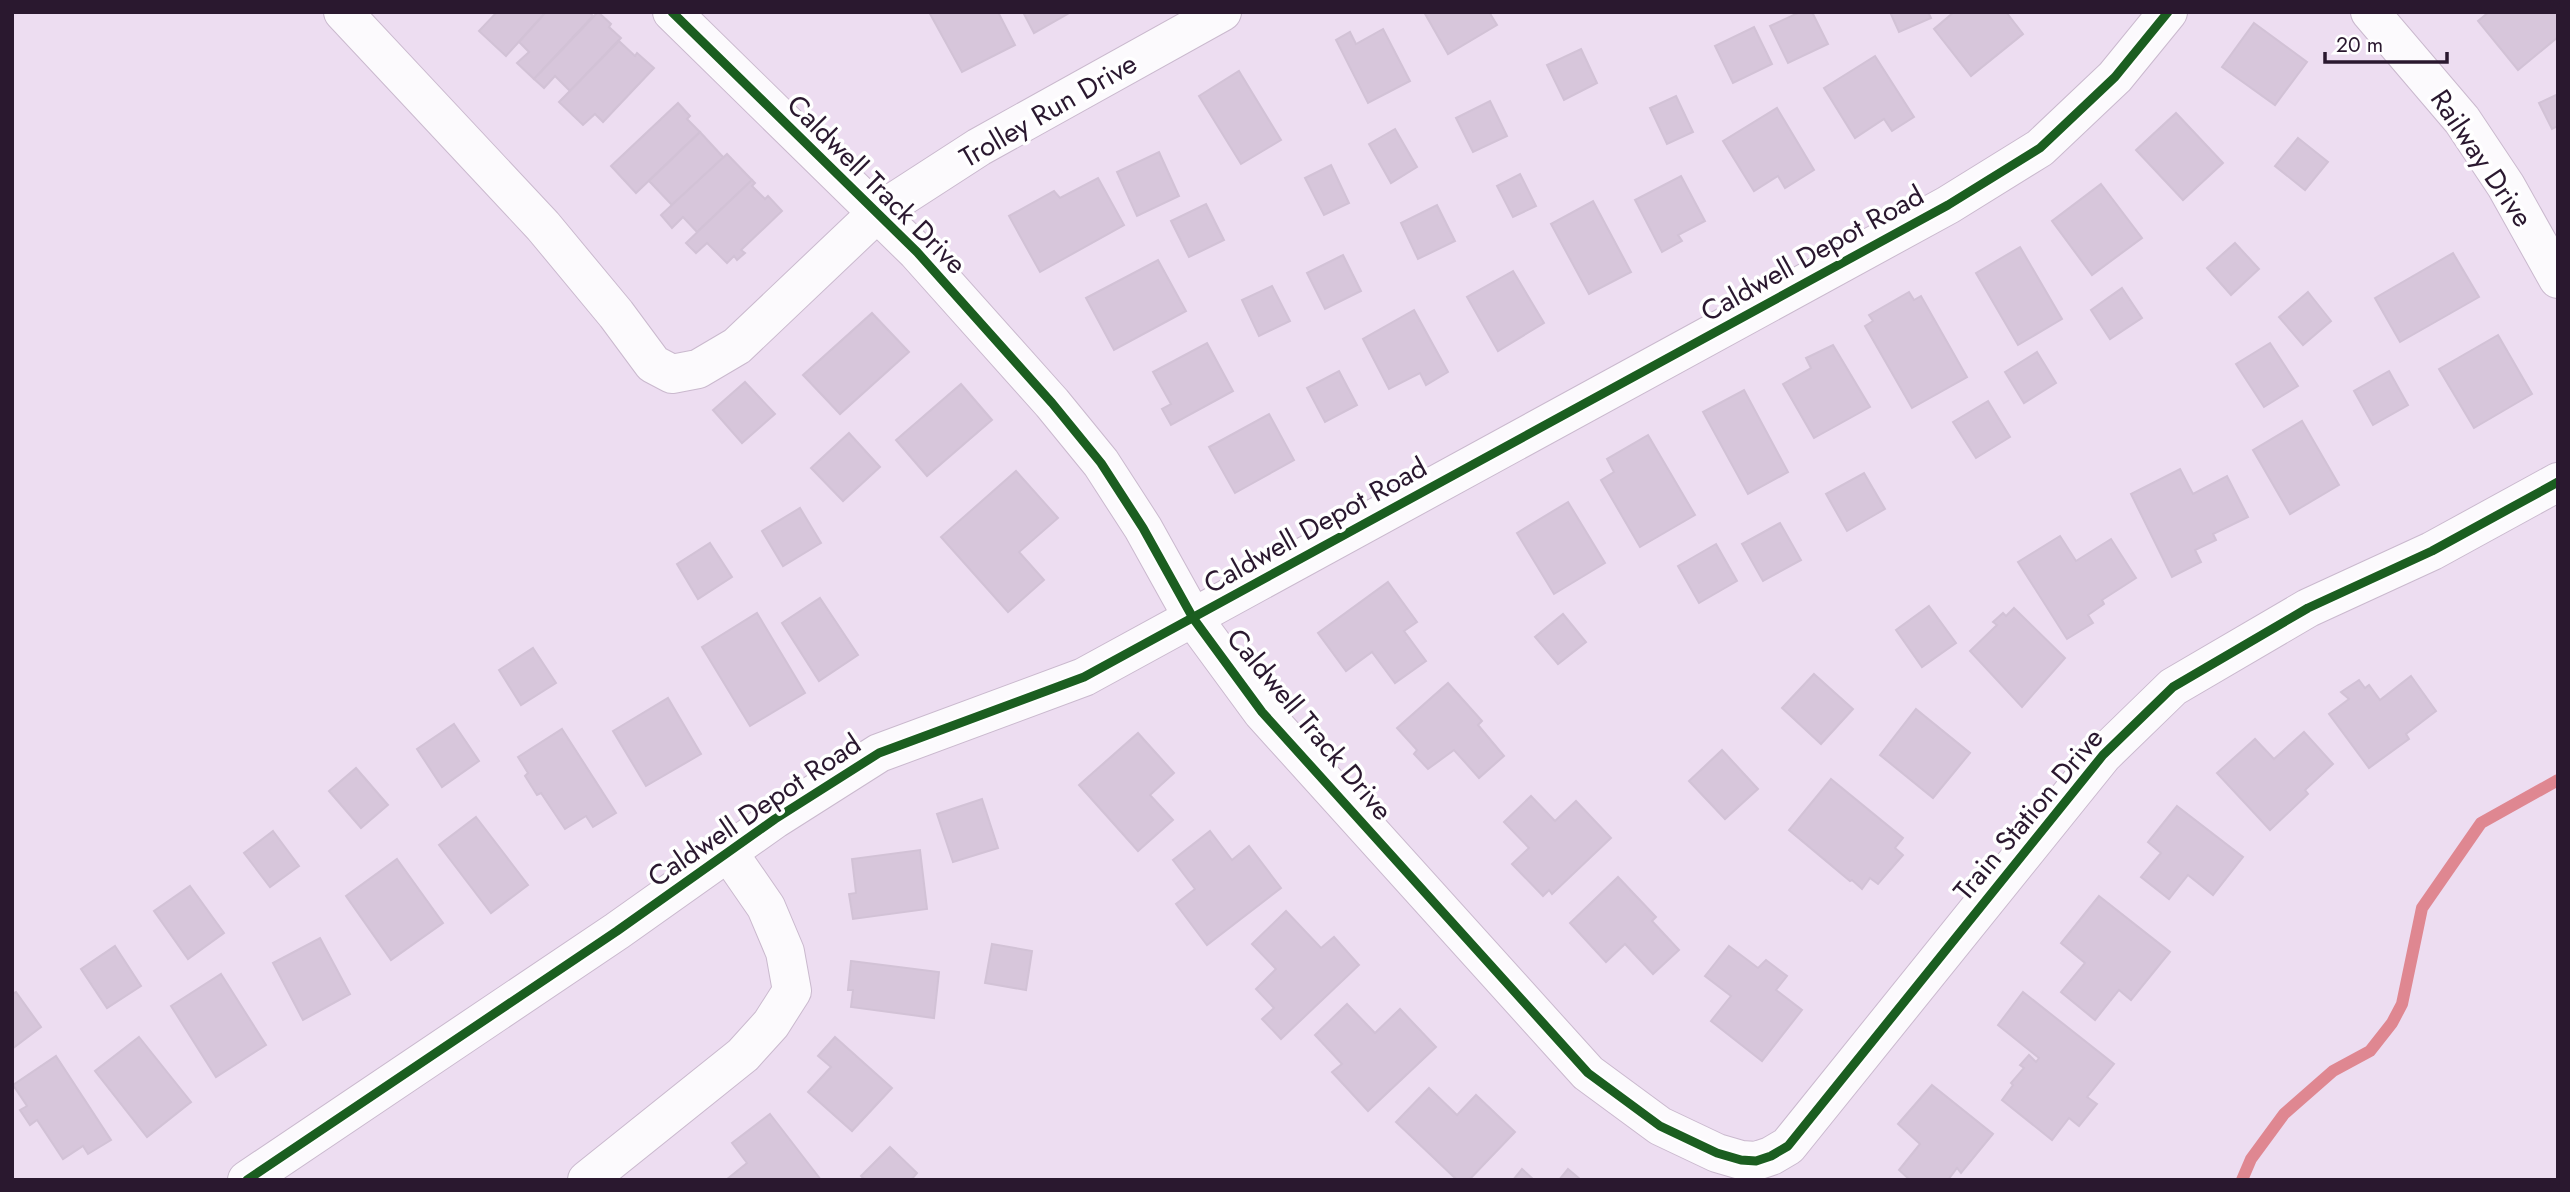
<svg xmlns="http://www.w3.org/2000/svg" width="2570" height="1192" font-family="Jost,sans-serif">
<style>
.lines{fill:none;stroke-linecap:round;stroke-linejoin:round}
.stream{stroke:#df8791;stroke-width:12}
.building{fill:#d7c6db;stroke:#d2c2d6;stroke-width:2}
.minor-casing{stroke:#cab9ce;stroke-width:40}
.minor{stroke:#fcfafd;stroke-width:38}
.cycleway-casing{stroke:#fff;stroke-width:13}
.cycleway{stroke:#1b5e20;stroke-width:9}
.labels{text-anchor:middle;stroke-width:7;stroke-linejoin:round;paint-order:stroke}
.street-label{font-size:28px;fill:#2a182f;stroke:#fff}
</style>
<rect width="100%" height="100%" fill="#edddf1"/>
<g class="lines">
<path class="stream" d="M 2242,1180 L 2251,1159 L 2284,1114 L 2333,1071 L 2370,1051 L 2392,1023 L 2402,1004 L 2422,908 L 2481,823 L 2558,780"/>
</g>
<g class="building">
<path d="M 497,12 L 546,12 L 506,56 L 479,31 Z"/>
<path d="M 546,12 L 589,12 L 593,16 L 534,79 L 517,63 L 529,52 L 519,42 Z"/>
<path d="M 598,12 L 611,24 L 609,27 L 621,38 L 570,91 L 555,76 L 544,88 L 534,79 Z"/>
<path d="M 929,12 L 998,12 L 1015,45 L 962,72 Z"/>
<path d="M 1023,12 L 1071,12 L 1034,33 Z"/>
<path d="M 1424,12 L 1489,12 L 1497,25 L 1448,54 Z"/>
<path d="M 1800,12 L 1812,12 L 1828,44 L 1788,63 L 1770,26 Z"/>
<path d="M 1890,12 L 1928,12 L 1931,18 L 1899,32 Z"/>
<path d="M 1954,12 L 2006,12 L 2023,34 L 1971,76 L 1934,29 Z"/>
<path d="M 2489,12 L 2558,12 L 2558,37 L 2518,70 L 2478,21 Z"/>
<path d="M 2254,23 L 2307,62 L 2275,105 L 2222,67 Z"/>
<path d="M 1754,27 L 1772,64 L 1733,83 L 1715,46 Z"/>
<path d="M 1383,29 L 1410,81 L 1368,103 L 1336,40 L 1350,32 L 1356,44 Z"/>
<path d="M 619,41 L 635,56 L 637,53 L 654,68 L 603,122 L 595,114 L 583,125 L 559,102 Z"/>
<path d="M 1581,49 L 1597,83 L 1564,100 L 1547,65 Z"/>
<path d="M 1875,56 L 1914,117 L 1892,131 L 1884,119 L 1855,138 L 1824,88 Z"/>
<path d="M 1239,71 L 1281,140 L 1241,164 L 1199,96 Z"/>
<path d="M 2558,94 L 2558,126 L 2552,129 L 2539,103 Z"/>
<path d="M 1676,96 L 1693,132 L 1667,144 L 1650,108 Z"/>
<path d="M 1490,101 L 1507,136 L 1473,152 L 1456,118 Z"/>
<path d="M 678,103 L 690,116 L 687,119 L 700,132 L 636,193 L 611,166 Z"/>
<path d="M 1777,108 L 1814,170 L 1785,188 L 1778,176 L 1754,191 L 1723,141 Z"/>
<path d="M 2176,113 L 2223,163 L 2183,200 L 2136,150 Z"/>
<path d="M 1395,129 L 1417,167 L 1391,183 L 1369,144 Z"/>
<path d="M 700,132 L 724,158 L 672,205 L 649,181 Z"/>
<path d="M 2298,138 L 2328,162 L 2305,190 L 2275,166 Z"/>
<path d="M 1159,152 L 1179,196 L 1137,216 L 1117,172 Z"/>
<path d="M 727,154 L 752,180 L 697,232 L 683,217 L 672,228 L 661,215 Z"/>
<path d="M 1331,165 L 1349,203 L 1324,215 L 1305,178 Z"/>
<path d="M 1520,174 L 1536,206 L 1513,217 L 1497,186 Z"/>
<path d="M 1681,176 L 1705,221 L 1678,235 L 1682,241 L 1662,252 L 1635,200 Z"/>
<path d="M 1098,178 L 1124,225 L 1040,272 L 1009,216 L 1054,191 L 1060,198 Z"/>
<path d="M 752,180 L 755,183 L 752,186 L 765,199 L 768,196 L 782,211 L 741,250 L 745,253 L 737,260 L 734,256 L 727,263 L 707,243 L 696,253 L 686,243 Z"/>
<path d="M 2101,184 L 2142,238 L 2092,275 L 2052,221 Z"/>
<path d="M 1593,201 L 1631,272 L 1589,294 L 1551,224 Z"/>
<path d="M 1206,204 L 1224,240 L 1189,257 L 1171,221 Z"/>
<path d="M 1437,205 L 1455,241 L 1418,259 L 1401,223 Z"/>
<path d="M 2235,243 L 2259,269 L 2231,295 L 2207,268 Z"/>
<path d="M 2020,247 L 2062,319 L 2018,345 L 1976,273 Z"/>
<path d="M 2453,253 L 2479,297 L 2400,342 L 2375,298 Z"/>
<path d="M 1343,255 L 1361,291 L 1325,309 L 1307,273 Z"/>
<path d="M 1158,260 L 1186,311 L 1114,350 L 1086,298 Z"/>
<path d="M 1513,271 L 1544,323 L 1498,351 L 1467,297 Z"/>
<path d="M 1272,286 L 1290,321 L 1259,336 L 1242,300 Z"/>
<path d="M 2122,288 L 2142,318 L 2110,339 L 2091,310 Z"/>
<path d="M 1909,292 L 1914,300 L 1921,296 L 1967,377 L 1912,408 L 1865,326 L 1873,321 L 1869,315 Z"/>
<path d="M 2308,292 L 2331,321 L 2303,345 L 2279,317 Z"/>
<path d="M 1414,310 L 1448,372 L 1426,385 L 1420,373 L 1389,389 L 1363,339 Z"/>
<path d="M 872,313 L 909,352 L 840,414 L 803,375 Z"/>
<path d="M 2498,335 L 2532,394 L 2474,428 L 2439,369 Z"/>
<path d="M 1207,343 L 1233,391 L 1171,425 L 1162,409 L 1171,404 L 1153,372 Z"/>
<path d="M 2270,343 L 2298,386 L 2264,407 L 2236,364 Z"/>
<path d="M 1833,345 L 1870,407 L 1814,438 L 1783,384 L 1811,368 L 1806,358 Z"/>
<path d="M 2037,352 L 2056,383 L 2024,403 L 2005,372 Z"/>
<path d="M 1339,371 L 1357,405 L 1325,422 L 1307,388 Z"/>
<path d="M 2389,371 L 2408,405 L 2373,425 L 2354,391 Z"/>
<path d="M 745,382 L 775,414 L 742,443 L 713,410 Z"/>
<path d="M 961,384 L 992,420 L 927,476 L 896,440 Z"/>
<path d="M 1744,390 L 1788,472 L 1748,494 L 1703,412 Z"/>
<path d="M 1988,401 L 2010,437 L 1976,458 L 1953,422 Z"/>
<path d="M 1269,414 L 1294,460 L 1235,493 L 1209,447 Z"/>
<path d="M 2302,421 L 2339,485 L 2290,514 L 2253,450 Z"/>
<path d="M 849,433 L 880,467 L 843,501 L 811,468 Z"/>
<path d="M 1648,435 L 1695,515 L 1640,547 L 1601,480 L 1614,472 L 1607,459 Z"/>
<path d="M 2180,469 L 2193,494 L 2227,476 L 2248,517 L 2213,534 L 2216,540 L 2195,550 L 2201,562 L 2172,577 L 2131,494 Z"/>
<path d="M 1016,471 L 1058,518 L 1019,552 L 1044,580 L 1008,612 L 941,537 Z"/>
<path d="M 1864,473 L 1885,509 L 1847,531 L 1826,494 Z"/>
<path d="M 1568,502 L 1605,563 L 1554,594 L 1517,533 Z"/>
<path d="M 800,508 L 821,543 L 783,566 L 762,531 Z"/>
<path d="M 1780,523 L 1801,560 L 1763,581 L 1742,544 Z"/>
<path d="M 2060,536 L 2076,561 L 2111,539 L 2136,578 L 2102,600 L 2104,604 L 2088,615 L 2093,623 L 2067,639 L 2018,562 Z"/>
<path d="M 710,543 L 732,577 L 698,599 L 677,564 Z"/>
<path d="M 1716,544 L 1737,581 L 1699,603 L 1678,566 Z"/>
<path d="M 1388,582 L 1417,622 L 1404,631 L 1426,661 L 1395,683 L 1372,652 L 1346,671 L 1318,633 Z"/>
<path d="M 820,598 L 858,655 L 819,681 L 782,623 Z"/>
<path d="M 1929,606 L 1956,643 L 1922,667 L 1896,630 Z"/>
<path d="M 2014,608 L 2065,658 L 2022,707 L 1970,651 L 1997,625 L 1993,622 L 2003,613 L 2006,616 Z"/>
<path d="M 757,613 L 805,693 L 750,726 L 702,647 Z"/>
<path d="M 1563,614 L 1586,642 L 1558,664 L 1535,637 Z"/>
<path d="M 533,648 L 556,683 L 521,705 L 499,670 Z"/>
<path d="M 1814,674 L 1853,709 L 1821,744 L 1782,708 Z"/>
<path d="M 2411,676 L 2436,711 L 2406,734 L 2409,739 L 2369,768 L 2329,714 L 2349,699 L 2341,692 L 2359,680 L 2365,688 L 2369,685 L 2380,700 Z"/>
<path d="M 1448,683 L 1482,721 L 1478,725 L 1504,756 L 1479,778 L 1454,750 L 1428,769 L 1414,754 L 1417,750 L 1397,728 Z"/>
<path d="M 668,698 L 701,754 L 646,786 L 613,731 Z"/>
<path d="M 1916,709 L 1970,753 L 1933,798 L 1880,755 Z"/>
<path d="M 454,724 L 479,761 L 442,787 L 417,749 Z"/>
<path d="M 562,729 L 616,813 L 593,827 L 586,816 L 565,829 L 541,793 L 537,795 L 525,776 L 528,773 L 518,757 Z"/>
<path d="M 2304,732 L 2333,764 L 2305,790 L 2308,794 L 2270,830 L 2217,773 L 2255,739 L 2274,759 Z"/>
<path d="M 1138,733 L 1174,773 L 1150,795 L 1173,820 L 1138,851 L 1079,785 Z"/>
<path d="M 1722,750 L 1758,789 L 1725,819 L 1689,781 Z"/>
<path d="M 356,768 L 388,805 L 361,828 L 329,791 Z"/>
<path d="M 1831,779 L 1903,838 L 1895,848 L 1903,855 L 1878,884 L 1870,878 L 1862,889 L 1852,880 L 1850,881 L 1789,830 Z"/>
<path d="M 1531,796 L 1555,821 L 1576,801 L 1611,838 L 1552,894 L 1549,890 L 1543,896 L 1512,864 L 1529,848 L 1504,822 Z"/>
<path d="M 982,799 L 998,848 L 953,862 L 937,814 Z"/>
<path d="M 2177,806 L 2243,857 L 2213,895 L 2188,875 L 2169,899 L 2141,877 L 2161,853 L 2148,842 Z"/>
<path d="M 476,817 L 528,885 L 491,913 L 439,845 Z"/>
<path d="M 273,831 L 299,866 L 270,887 L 244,853 Z"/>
<path d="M 1210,831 L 1232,860 L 1249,846 L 1281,888 L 1207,945 L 1176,904 L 1195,889 L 1173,860 Z"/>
<path d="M 920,850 L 927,909 L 853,919 L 849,894 L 856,893 L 852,859 Z"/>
<path d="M 397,859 L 443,923 L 391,960 L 346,896 Z"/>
<path d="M 1618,877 L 1656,917 L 1652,921 L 1679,950 L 1653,974 L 1625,944 L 1606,962 L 1570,923 Z"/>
<path d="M 190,886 L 224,933 L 188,959 L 154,911 Z"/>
<path d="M 2099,896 L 2170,952 L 2131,1000 L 2119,990 L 2095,1020 L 2061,992 L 2085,963 L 2061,943 Z"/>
<path d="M 1286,911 L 1321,948 L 1334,937 L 1359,965 L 1281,1039 L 1262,1019 L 1274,1008 L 1256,989 L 1276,969 L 1252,944 Z"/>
<path d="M 320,938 L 350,994 L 303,1020 L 273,963 Z"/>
<path d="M 992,944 L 1032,951 L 1026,990 L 985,983 Z"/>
<path d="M 115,946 L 141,986 L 107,1008 L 81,969 Z"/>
<path d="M 1729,946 L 1758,968 L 1766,960 L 1787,976 L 1776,990 L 1802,1010 L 1762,1061 L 1711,1021 L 1731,996 L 1705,976 Z"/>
<path d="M 851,961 L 939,972 L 934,1018 L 851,1007 L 853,990 L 848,990 Z"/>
<path d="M 221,974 L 266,1045 L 216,1077 L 171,1006 Z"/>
<path d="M 16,992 L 41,1027 L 12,1049 L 12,994 Z"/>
<path d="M 2023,992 L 2114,1064 L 2087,1097 L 2097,1104 L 2079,1126 L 2069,1118 L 2052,1140 L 2002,1100 L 2013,1085 L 2011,1083 L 2024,1068 L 2020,1065 L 2029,1055 L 2036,1062 L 2039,1058 L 1998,1025 Z"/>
<path d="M 1347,1004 L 1375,1033 L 1400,1009 L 1436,1047 L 1368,1111 L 1332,1072 L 1342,1064 L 1315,1035 Z"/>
<path d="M 139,1037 L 191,1102 L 147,1137 L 95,1071 Z"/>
<path d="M 835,1037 L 892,1088 L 852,1131 L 808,1092 L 831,1067 L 818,1056 Z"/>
<path d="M 56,1056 L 111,1140 L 88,1154 L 83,1146 L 63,1159 L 37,1120 L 30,1125 L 20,1110 L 27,1106 L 13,1085 Z"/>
<path d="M 1932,1085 L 1993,1134 L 1961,1173 L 1957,1168 L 1948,1180 L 1910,1180 L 1899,1170 L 1920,1144 L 1898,1124 Z"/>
<path d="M 1429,1088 L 1457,1115 L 1476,1095 L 1515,1132 L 1469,1180 L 1457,1180 L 1396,1122 Z"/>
<path d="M 770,1114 L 821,1180 L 726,1180 L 747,1163 L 732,1143 Z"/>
<path d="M 890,1147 L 917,1173 L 911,1180 L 865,1180 L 861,1176 Z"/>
<path d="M 1522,1169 L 1534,1180 L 1513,1180 Z"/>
<path d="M 1568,1169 L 1581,1180 L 1559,1180 Z"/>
</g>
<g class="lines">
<defs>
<g id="minor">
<path d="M 343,12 L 543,226 L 616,314 L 653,364 L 672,374 L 698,369 L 737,346 L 877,213 L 979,147 L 1222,12"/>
<path d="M 672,12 L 917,252 L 1052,403 L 1101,463 L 1143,528 L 1193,618 L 1262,712 L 1588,1073 L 1660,1126 L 1717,1153 L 1741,1160 L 1756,1161 L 1771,1156 L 1788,1146 L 2103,755 L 2173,687 L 2308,608 L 2432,551 L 2558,482"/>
<path d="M 2370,12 L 2462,120 L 2506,186 L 2558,279"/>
<path d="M 247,1180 L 617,931 L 775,819 L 879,753 L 1084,677 L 1948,205 L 2040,148 L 2115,77 L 2168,12"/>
<path d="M 587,1180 L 743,1055 L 771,1024 L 792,991 L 785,952 L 766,907 L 728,852"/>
</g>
</defs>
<use href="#minor" class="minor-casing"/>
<use href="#minor" class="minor"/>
<defs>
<g id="cycleway">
<path d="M 672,12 L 917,252 L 1052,403 L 1101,463 L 1143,528 L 1193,618 L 1262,712 L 1588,1073 L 1660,1126 L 1717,1153 L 1741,1160 L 1756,1161 L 1771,1156 L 1788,1146 L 2103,755 L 2173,687 L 2308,608 L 2432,551 L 2558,482"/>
<path d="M 247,1180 L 617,931 L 775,819 L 879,753 L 1084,677 L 1948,205 L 2040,148 L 2115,77 L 2168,12"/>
</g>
</defs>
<use href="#cycleway" class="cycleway-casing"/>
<use href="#cycleway" class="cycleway"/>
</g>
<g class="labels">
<g class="street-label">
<text transform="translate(1048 110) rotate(-30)" y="10">Trolley Run Drive</text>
<text transform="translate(2482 158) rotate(56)" y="10">Railway Drive</text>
<text transform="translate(877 184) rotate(45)" y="10">Caldwell Track Drive</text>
<text transform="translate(1812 253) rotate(-29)" y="10">Caldwell Depot Road</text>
<text transform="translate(1315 525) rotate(-29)" y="10">Caldwell Depot Road</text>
<text transform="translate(1310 724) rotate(50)" y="10">Caldwell Track Drive</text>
<text transform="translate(754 810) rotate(-34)" y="10">Caldwell Depot Road</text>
<text transform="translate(2028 814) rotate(-50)" y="10">Train Station Drive</text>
</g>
</g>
<rect width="2570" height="1192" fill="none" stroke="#2a182f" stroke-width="28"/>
<path d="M2325 52v10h122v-10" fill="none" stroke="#2a182f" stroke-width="3.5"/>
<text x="2336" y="52" font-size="21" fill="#2a182f" stroke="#ffffff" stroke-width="5" paint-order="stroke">20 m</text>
</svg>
